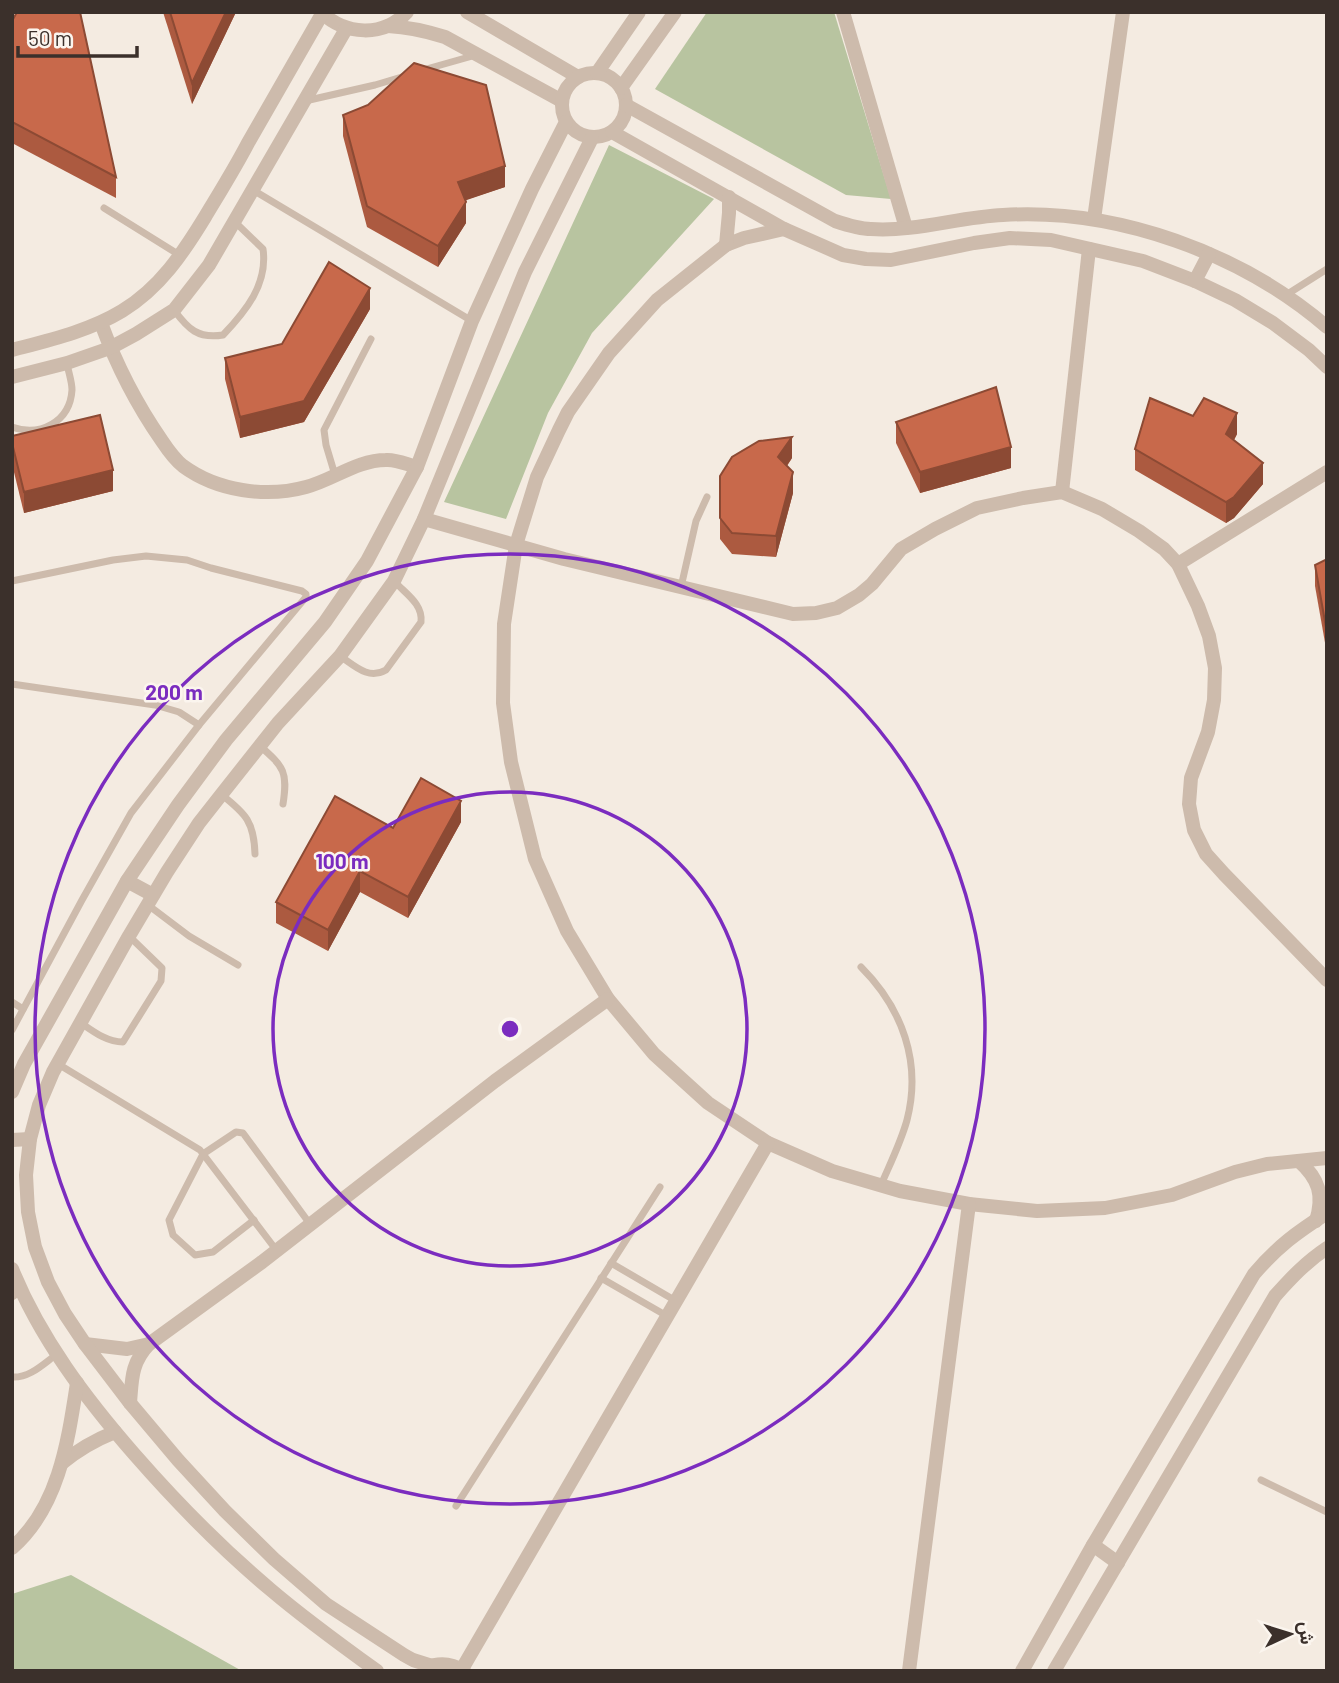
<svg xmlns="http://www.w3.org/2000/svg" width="1339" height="1683" font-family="Barlow,Vazirmatn,sans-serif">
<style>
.green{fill:#b8c4a0}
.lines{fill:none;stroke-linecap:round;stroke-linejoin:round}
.lane{stroke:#cdbbac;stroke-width:7}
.street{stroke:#cdbbac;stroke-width:14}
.wall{fill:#ac5a40}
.shaded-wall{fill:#8c4a34}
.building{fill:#c8694b;stroke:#8c4a34;stroke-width:2}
.ring{fill:none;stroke:#7b2cbf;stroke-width:3.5}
.centre{fill:#7b2cbf;stroke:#fbf5ee;stroke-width:3.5}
.ring-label{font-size:21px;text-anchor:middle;font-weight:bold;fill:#7b2cbf;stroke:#fbf5ee;stroke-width:5;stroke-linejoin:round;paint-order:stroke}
</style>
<rect width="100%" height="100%" fill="#f4ebe1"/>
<g class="green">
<path d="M 707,12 L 834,12 L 891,199 L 846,195 L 655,89 Z"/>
<path d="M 609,145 L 714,199 L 592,333 L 548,413 L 506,519 L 444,502 Z"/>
<path d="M 71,1575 L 242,1671 L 12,1671 L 12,1594 Z"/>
</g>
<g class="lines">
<g class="lane">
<path d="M 423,70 L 476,55"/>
<path d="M 305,101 L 375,85 L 405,76"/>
<path d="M 253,190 L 472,321"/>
<path d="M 104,208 L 181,256"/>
<path d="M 1286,295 L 1327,269"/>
<path d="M 174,310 C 188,329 198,339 223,335 C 246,311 268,284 263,249 L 235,222"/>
<path d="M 12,427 C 40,437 70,422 72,390 C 72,381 68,371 67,363"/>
<path d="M 335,475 L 326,445 L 324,430 L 371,339"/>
<path d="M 12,581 L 113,560 L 146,556 L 187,560 L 211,568 L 302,591 L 306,594 L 306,597 L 199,725 L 131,813 L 82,900 L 12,1030"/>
<path d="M 681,587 L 696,521 L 707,497"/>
<path d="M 340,656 C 355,666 368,680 386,670 L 421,622 C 423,604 406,594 394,581"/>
<path d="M 12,684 L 155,705 L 179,712 L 199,725"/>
<path d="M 260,746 C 284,767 288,772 283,804"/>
<path d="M 222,795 C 246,814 254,822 255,854"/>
<path d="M 148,905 L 189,936 L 238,965"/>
<path d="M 861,967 C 902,1008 922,1062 907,1120 C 901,1142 890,1164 881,1185"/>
<path d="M 12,1002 L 23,1009"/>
<path d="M 81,1023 C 94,1032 107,1042 123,1042 L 161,981 L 162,968 L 130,937"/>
<path d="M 58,1064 L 200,1150 L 277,1251"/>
<path d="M 254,1220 L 213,1252 L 195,1255 L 173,1235 L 169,1220 L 203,1154 L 236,1132 L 243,1133 L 310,1224"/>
<path d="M 611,1263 L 676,1301"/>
<path d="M 601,1278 L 667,1316"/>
<path d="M 12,1297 L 21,1291"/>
<path d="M 12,1377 C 30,1378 43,1364 57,1354"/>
<path d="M 1261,1480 L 1327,1512"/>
<path d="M 456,1506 L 660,1187"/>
</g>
<g class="street">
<path d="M 321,12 C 345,35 383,38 407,12"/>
<path d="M 467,12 L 578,77"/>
<path d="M 843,12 L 906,228"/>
<path d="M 388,26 C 408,27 426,31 445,37 L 562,101"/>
<circle cx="594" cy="105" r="32"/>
<path d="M 597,73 L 639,12"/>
<path d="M 621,88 L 675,12"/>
<path d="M 626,105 L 835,221 C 847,225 859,229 871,229 C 915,232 959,217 1003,215 C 1117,208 1241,253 1327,327"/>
<path d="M 612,132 L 784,229 L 843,255 L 866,259 L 891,260 L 974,243 L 1010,238 L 1051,240 L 1143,261 L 1195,281 L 1235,300 L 1273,323 L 1309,350 L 1327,367"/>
<path d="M 1094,219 L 1123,12"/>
<path d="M 784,229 L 744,238 L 726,245 L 657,300 L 609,353 L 568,412 L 559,430 L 537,477 L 516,545 L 504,624 L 503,703 L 511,762 L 535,859 L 567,931 L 608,999 L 654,1054 L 708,1103 L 768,1143 L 832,1171 L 900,1191 L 969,1204 L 1037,1211 L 1105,1208 L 1172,1195 L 1235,1172 L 1267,1164 L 1327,1158"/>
<path d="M 726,245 L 729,213 L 729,197"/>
<path d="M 1195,281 L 1209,254"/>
<path d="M 101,323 C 116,364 137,405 162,441 C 168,450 174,459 183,466 C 217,491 266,498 306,487 C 333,480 357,460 386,460 C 396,459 408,465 417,467"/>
<path d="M 12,350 C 50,340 89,331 122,311 C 160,288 183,253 205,217 C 220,192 235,168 248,143 C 273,100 297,57 322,14"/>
<path d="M 12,377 L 67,363 L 110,348 L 136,334 L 174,310 L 209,265 L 346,29"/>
<path d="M 1062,492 L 1089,249"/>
<path d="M 424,519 L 564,559 L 793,614 L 816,613 L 837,608 L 859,595 L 872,584 L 901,549 L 935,529 L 977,508 L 1023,498 L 1062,492 L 1102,509 L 1139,531 L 1164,549 L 1178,564 L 1198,606 L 1209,636 L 1215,668 L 1214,700 L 1208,732 L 1191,778 L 1189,804 L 1194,830 L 1206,854 L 1224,874 L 1327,980"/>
<path d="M 1178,564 L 1327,472"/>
<path d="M 127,881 L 153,895"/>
<path d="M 12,1092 L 24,1064 L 127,881 L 178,805 L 226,740 L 325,622 L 367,561 L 417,467 L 472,321 L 532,189 L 566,122"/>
<path d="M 12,1140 L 30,1139"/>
<path d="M 1299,1161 C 1319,1179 1324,1195 1316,1221"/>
<path d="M 12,1269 C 40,1338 86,1399 135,1455 C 177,1503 222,1549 271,1590 C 305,1619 341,1645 377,1671"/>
<path d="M 85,1344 L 127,1349 L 149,1344"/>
<path d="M 130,1403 C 132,1379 131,1363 149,1344 L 262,1262 L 495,1081 L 608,999"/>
<path d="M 62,1463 C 78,1450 95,1440 115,1432"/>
<path d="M 1093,1545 L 1118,1563"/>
<path d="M 12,1548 C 59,1507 68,1441 77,1383"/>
<path d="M 432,1666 L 413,1660 L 404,1655 L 326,1604 L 274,1559 L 225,1511 L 178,1460 L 130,1403 L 85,1344 L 65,1314 L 48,1282 L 35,1247 L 28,1212 L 26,1175 L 30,1139 L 39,1105 L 53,1072 L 129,936 L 167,872 L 199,823 L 221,795 L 278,723 L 340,656 L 394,581 L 424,519 L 525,272 L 592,138"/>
<path d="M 426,1668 C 439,1662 451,1663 464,1671"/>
<path d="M 462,1669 L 768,1143"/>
<path d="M 909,1671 L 969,1204"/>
<path d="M 1022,1671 L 1093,1545 L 1254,1274 C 1278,1246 1296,1233 1327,1213"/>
<path d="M 1054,1671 L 1275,1296 C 1291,1278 1306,1262 1327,1248"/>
</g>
</g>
<g class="wall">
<path d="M 163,12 L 236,12 L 192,104 Z"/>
<path d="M 12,21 L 116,177 L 116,198 L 12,143 Z"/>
<path d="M 343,115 L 505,187 L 465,200 L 466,223 L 438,267 L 367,227 L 343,136 Z"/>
<path d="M 370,309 L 304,422 L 240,438 L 225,379 L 225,358 L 282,344 Z"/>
<path d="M 896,422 L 1011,468 L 920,493 L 896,443 Z"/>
<path d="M 1237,434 L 1234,440 L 1263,484 L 1234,518 L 1226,523 L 1135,470 L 1135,449 Z"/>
<path d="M 12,436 L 113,491 L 24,513 L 12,464 Z"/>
<path d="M 792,458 L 787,466 L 793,493 L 776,557 L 732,554 L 720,539 L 720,476 Z"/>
<path d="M 1327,559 L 1327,654 L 1315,586 L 1315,565 Z"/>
<path d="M 461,822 L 408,918 L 360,892 L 328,951 L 276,923 L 276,902 L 393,828 Z"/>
</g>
<g class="shaded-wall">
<path d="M 226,12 L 236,12 L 192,104 L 192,83 Z"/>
<path d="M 505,166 L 505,187 L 458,203 L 458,182 Z"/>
<path d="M 466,202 L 466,223 L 438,267 L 438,246 Z"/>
<path d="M 370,288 L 370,309 L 304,422 L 240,438 L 240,417 Z"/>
<path d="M 1237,413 L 1237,434 L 1226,455 L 1226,434 Z"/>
<path d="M 792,437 L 792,458 L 778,478 L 778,457 Z"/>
<path d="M 1011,447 L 1011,468 L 920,493 L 920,472 Z"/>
<path d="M 1263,463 L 1263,484 L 1234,518 L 1226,523 L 1226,502 Z"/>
<path d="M 113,470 L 113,491 L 24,513 L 24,492 Z"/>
<path d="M 793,472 L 793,493 L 776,557 L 776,536 Z"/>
<path d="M 461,801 L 461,822 L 408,918 L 408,897 Z"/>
<path d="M 360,871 L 360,892 L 328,951 L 328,930 Z"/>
</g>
<g class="building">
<path d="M 17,12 L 80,12 L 116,177 L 12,122 L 12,21 Z"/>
<path d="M 170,12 L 226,12 L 192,83 Z"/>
<path d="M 414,63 L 486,85 L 505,166 L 458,182 L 466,202 L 438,246 L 367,206 L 343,115 L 368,105 Z"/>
<path d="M 329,262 L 370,288 L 304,401 L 240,417 L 225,358 L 282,344 Z"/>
<path d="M 996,387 L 1011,447 L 920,472 L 896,422 Z"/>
<path d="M 1150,398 L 1193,416 L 1204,398 L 1237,413 L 1226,434 L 1263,463 L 1234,497 L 1226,502 L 1135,449 Z"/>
<path d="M 100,415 L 113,470 L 24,492 L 12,443 L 12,436 Z"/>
<path d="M 792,437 L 778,457 L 793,472 L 776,536 L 732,533 L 720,518 L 720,476 L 732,457 L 759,441 Z"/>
<path d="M 1327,559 L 1327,633 L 1315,565 Z"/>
<path d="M 421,778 L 461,801 L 408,897 L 360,871 L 328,930 L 276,902 L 335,796 L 393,828 Z"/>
</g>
<g class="ring">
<circle cx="510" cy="1029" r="237"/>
<circle cx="510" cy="1029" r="475"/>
</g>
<circle cx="510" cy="1029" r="10" class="centre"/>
<g class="ring-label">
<text x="174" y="700">200 m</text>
<text x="342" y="869">100 m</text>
</g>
<rect width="1339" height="1683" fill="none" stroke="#3b302b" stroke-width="28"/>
<g transform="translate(1290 1634) rotate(86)" stroke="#fbf5ee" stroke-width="5" paint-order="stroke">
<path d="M0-5L12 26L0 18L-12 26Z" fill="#3b302b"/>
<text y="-10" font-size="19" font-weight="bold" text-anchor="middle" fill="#3b302b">ش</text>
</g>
<path d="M18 46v10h119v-10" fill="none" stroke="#3b302b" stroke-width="3.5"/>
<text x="28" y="46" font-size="21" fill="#3b302b" stroke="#fbf5ee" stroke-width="5" paint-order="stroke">50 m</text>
</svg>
